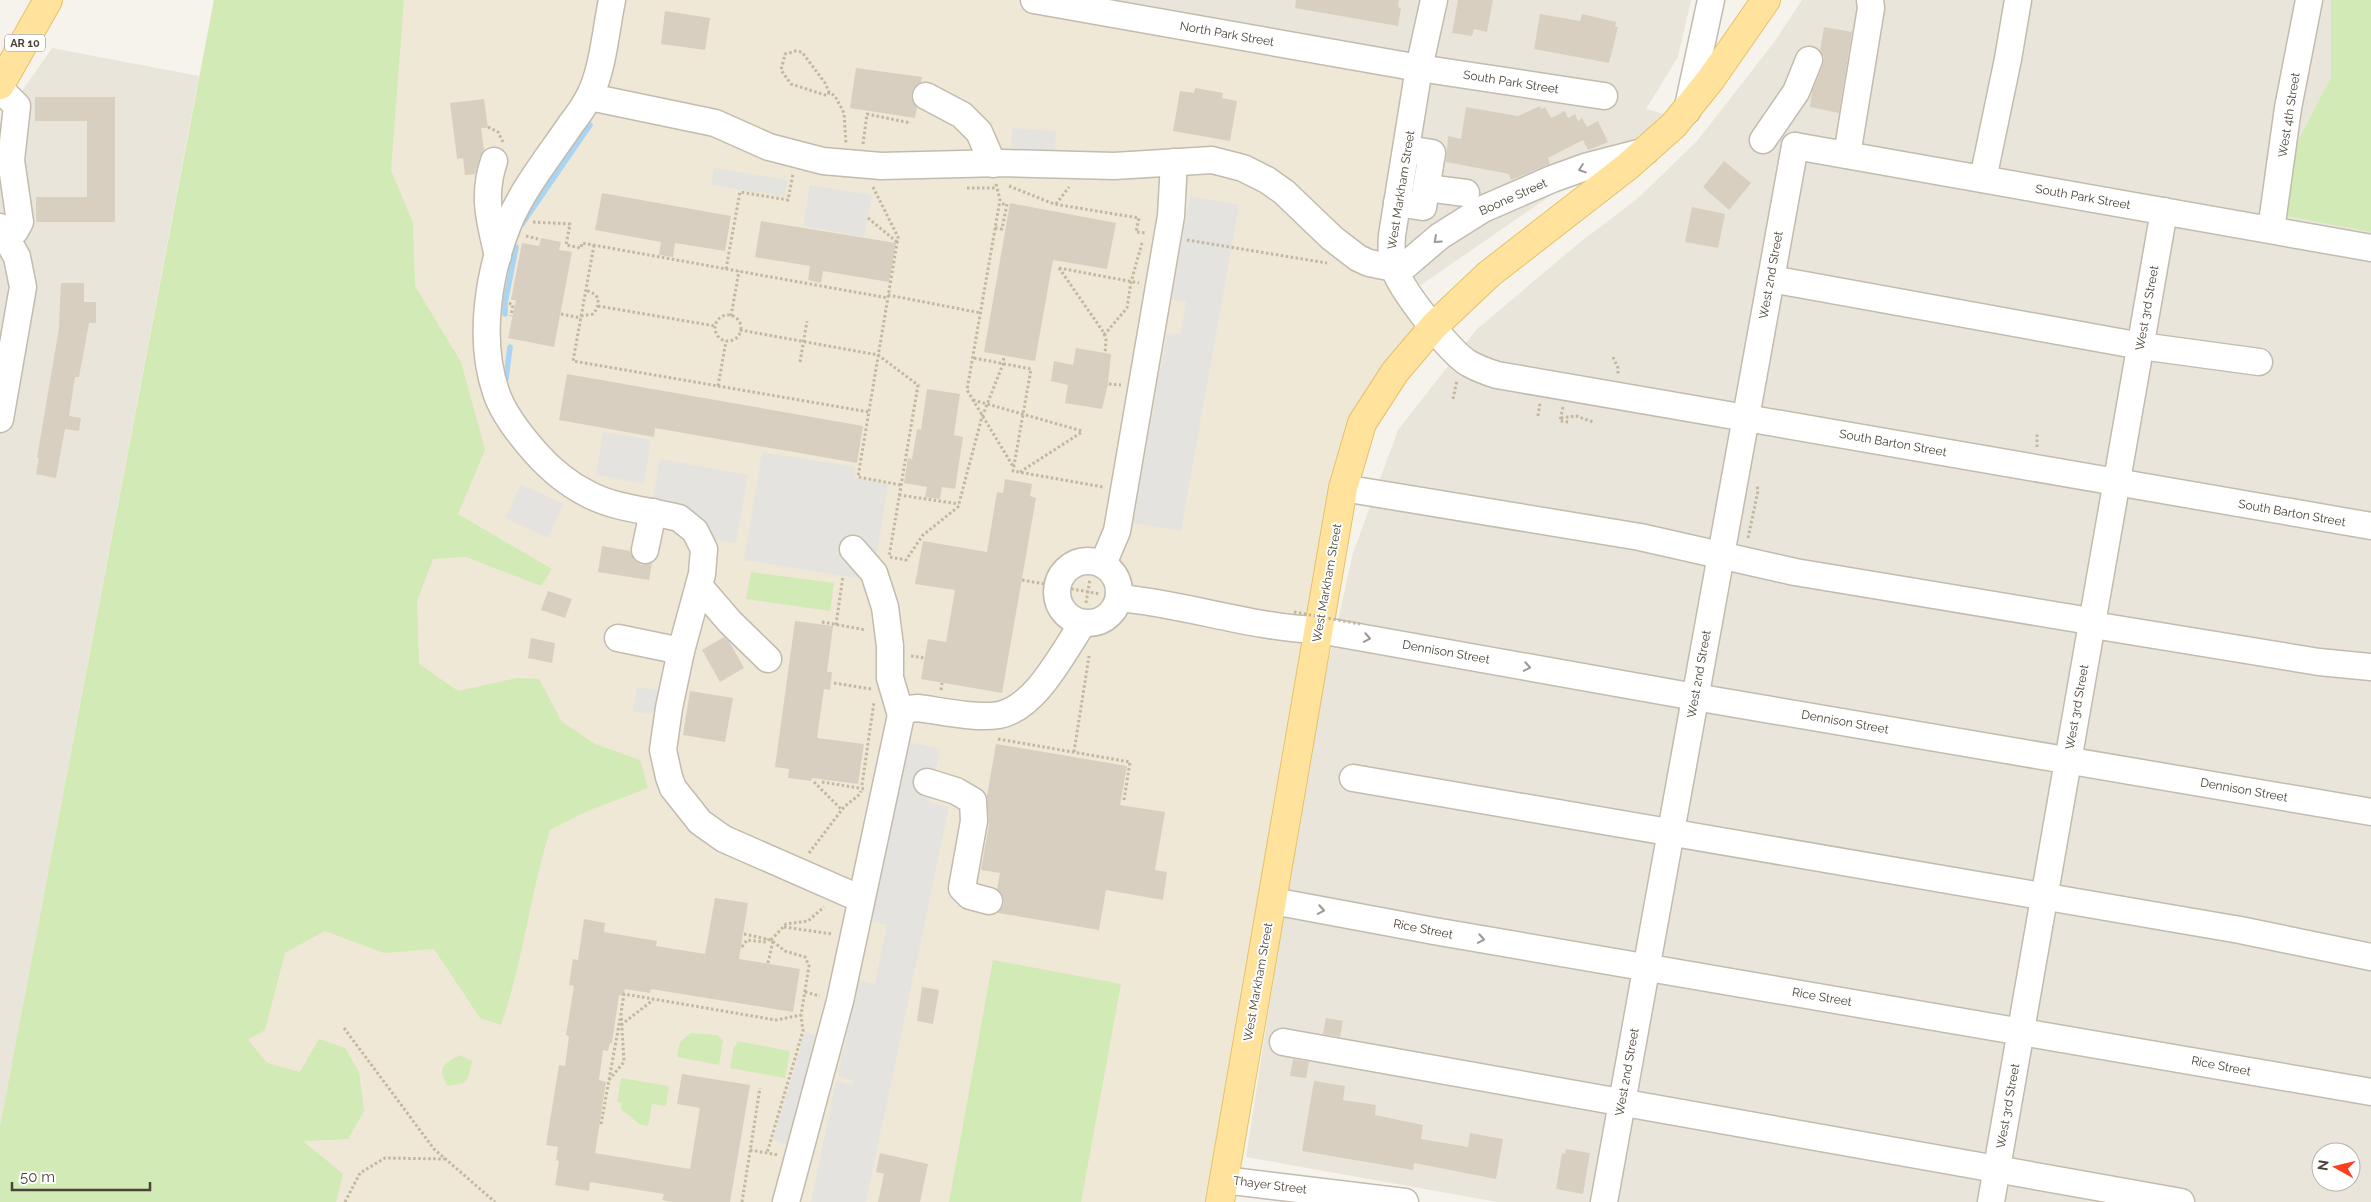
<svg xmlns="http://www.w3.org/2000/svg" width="2371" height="1202" font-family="Raleway,sans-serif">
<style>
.residential{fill:#eae5da;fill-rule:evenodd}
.education{fill:#efe8d6}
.green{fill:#d2eab5}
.parking{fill:#e5e3e0}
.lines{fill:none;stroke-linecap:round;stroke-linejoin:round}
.stream{stroke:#a9d4f2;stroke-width:5.5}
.building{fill:#d8cfc1}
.minor-casing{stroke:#c2bbae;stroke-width:29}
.major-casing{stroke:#e6c16a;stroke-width:30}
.path{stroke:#c4b79f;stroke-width:3;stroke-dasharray:2.5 2.5;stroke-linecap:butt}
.minor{stroke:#fff;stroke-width:26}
.major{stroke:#ffe39c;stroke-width:28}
.path-bridge{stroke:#c4b79f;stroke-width:3;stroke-dasharray:2.5 2.5;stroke-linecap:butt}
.oneway{stroke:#9c9892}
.labels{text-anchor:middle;stroke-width:4;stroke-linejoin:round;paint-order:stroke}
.shield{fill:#fff;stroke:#817c74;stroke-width:1}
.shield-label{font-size:11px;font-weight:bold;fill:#4b4439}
.street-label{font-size:12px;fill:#4b4439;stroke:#fff}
</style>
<rect width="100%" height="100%" fill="#f6f3ec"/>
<g class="residential">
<path d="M 1033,0 L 1691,0 L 1678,57 L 1646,109 L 1671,116 L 1646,151 L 1595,165 L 1421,285 L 1397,275 Z"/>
<path d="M 1802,0 L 2331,0 L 2331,77 L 2294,148 L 2286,216 L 2371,232 L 2371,1202 L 1497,1202 L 1246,1157 L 1308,754 L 1353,553 L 1398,430 L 1477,329 L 1579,243 L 1637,199 L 1697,141 L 1775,41 ZM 2321,1152 L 2351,1152 L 2351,1182 L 2321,1182 Z"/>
<path d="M 52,48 L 199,76 L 0,1126 L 0,123 Z"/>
</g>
<path class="education" d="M 214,0 L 1034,0 L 1419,68 L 1394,268 L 1434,326 L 1372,405 L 1220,1202 L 0,1202 L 0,1126 Z"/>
<g class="green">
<path d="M 214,0 L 404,0 L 391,170 L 413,223 L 415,286 L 461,362 L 485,450 L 458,514 L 552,569 L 541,586 L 466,557 L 433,559 L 417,601 L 419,664 L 458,691 L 517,678 L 539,679 L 562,722 L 595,744 L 640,760 L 648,788 L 590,810 L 550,830 C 530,894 523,962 501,1025 L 480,1018 L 434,949 L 384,953 L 325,931 L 285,953 L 265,1030 L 248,1040 L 267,1063 L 300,1072 L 319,1039 L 345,1048 L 359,1072 L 364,1111 L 348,1139 L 303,1141 L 343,1174 L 336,1202 L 0,1202 L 0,1126 Z"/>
<path d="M 2331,0 L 2371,0 L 2371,232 L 2286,216 L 2294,148 L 2331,77 Z"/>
<path d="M 751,572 L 834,583 L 830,611 L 746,599 Z"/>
<path d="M 993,960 L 1121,984 L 1081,1202 L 949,1202 Z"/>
<path d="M 691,1033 L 717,1035 L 723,1040 L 719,1065 L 677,1057 L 680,1042 Z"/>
<path d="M 737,1041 L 790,1051 L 785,1078 L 730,1068 L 734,1046 L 736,1046 Z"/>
<path d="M 459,1055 L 472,1061 C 468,1082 469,1083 448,1086 C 436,1068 444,1064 459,1055 Z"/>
<path d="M 621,1078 L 669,1086 L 666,1106 L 652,1104 L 648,1126 L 641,1125 L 621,1109 L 622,1103 L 617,1102 Z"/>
</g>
<g class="parking">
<path d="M 1012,128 L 1056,131 L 1055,153 L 1011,155 Z"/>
<path d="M 714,168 L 788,180 L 785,197 L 711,185 Z"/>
<path d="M 810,185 L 872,195 L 864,237 L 803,226 Z"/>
<path d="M 1190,196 L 1239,205 L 1181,531 L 1133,523 L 1167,333 L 1180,335 L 1186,302 L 1172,299 Z"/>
<path d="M 603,432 L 651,440 L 644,484 L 596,475 Z"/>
<path d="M 762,452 L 855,467 L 854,478 L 888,484 L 876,560 L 868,580 L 744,560 Z"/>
<path d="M 660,459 L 748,475 L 736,543 L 707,538 L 651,508 Z"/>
<path d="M 521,484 L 564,504 L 548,538 L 505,518 Z"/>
<path d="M 637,687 L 664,692 L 662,702 L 650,714 L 633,711 Z"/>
<path d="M 909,742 L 940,749 L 929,802 L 949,807 L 866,1202 L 811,1202 L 836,1081 L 852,1085 L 853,1080 L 838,1076 L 858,980 L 875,984 L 887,925 L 871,921 Z"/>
<path d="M 805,1032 L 822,1037 L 790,1145 L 773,1140 Z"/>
</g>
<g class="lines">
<g class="stream">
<path d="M 522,224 L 590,125"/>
<path d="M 505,314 L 505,303 L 516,247"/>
<path d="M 506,379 L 510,347"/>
</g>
</g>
<g class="building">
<path d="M 1296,0 L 1399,0 L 1398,7 L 1401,8 L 1398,26 L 1295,8 Z"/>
<path d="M 1458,0 L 1493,0 L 1487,32 L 1474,29 L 1472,36 L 1452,33 Z"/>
<path d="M 665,11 L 710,18 L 705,50 L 661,44 Z"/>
<path d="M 1540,14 L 1580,21 L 1582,14 L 1616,22 L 1615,27 L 1618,27 L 1609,63 L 1534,49 Z"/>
<path d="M 1824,27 L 1852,32 L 1839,113 L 1810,107 L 1812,91 L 1823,65 L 1824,57 L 1820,50 Z"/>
<path d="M 856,68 L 922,77 L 921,82 L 913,89 L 911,96 L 917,108 L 915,118 L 850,108 Z"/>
<path d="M 1195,88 L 1223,93 L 1222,98 L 1237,101 L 1230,141 L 1173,131 L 1180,91 L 1194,93 Z"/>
<path d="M 35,97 L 115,97 L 115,222 L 36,222 L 36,197 L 87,197 L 87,121 L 35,121 Z"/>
<path d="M 484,99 L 488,128 L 481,128 L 484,150 L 480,157 L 475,174 L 465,175 L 463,158 L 457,159 L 450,103 Z"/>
<path d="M 1540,106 L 1541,109 L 1545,107 L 1551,118 L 1565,111 L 1568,118 L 1575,114 L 1578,121 L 1582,118 L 1587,127 L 1598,121 L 1608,142 L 1588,150 L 1583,140 L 1548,158 L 1550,164 L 1511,180 L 1509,174 L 1446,162 L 1448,136 L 1461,139 L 1466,107 L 1518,116 Z"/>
<path d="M 1724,161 L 1751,183 L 1729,210 L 1703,187 Z"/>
<path d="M 602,193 L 731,216 L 725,251 L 675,243 L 673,257 L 659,255 L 661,242 L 595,230 Z"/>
<path d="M 1010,203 L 1116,223 L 1107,269 L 1053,260 L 1035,361 L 984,352 Z"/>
<path d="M 1692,207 L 1725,214 L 1718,248 L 1685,242 Z"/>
<path d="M 761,221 L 896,243 L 889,282 L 823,271 L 821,283 L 808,280 L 810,266 L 755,257 Z"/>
<path d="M 541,238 L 561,242 L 559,250 L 572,252 L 554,347 L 508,338 L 516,300 L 511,300 L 522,243 L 539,246 Z"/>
<path d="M 61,283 L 84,283 L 84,302 L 96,302 L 96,323 L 89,323 L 79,377 L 75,377 L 69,416 L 81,418 L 79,431 L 65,429 L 56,478 L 36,474 L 39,458 L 37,458 L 59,328 Z"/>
<path d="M 1076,348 L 1111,354 L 1108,384 L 1102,409 L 1065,403 L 1068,385 L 1051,381 L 1054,361 L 1073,365 Z"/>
<path d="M 567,374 L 863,426 L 857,463 L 655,428 L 654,437 L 559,420 Z"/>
<path d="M 927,389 L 960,394 L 954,435 L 963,437 L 955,489 L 942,487 L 940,499 L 925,497 L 927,487 L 904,483 L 908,458 L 912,459 L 917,429 L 921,430 Z"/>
<path d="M 1005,479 L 1032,484 L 1030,496 L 1036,498 L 1002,693 L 921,679 L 928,639 L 946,642 L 955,590 L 915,584 L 923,541 L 987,552 L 997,492 L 1003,493 Z"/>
<path d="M 602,546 L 630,551 L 635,561 L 641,565 L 652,563 L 649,580 L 598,572 Z"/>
<path d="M 548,591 L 572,599 L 565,618 L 541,610 Z"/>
<path d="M 795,621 L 833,626 L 827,672 L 832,672 L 830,690 L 824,689 L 817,738 L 864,744 L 858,784 L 812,778 L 811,781 L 788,778 L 789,769 L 775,767 Z"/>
<path d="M 724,637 L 730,643 L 744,668 L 720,682 L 702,650 Z"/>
<path d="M 531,638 L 555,643 L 552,663 L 528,658 Z"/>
<path d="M 690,691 L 733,698 L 725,742 L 683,735 Z"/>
<path d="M 996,744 L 1127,766 L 1120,805 L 1165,812 L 1155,870 L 1167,872 L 1163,900 L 1106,890 L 1099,930 L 998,913 L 1004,904 L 1003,897 L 997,889 L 1000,873 L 981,870 L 989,824 L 987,796 Z"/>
<path d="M 715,898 L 748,903 L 739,959 L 800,969 L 793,1012 L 651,989 L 650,993 L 625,989 L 623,996 L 619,995 L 612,1043 L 610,1043 L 608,1051 L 603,1050 L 599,1080 L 606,1082 L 595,1153 L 690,1169 L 700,1108 L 677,1104 L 682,1074 L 750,1085 L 730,1202 L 672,1202 L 662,1200 L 664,1194 L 590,1182 L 589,1191 L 555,1185 L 559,1161 L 556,1160 L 558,1147 L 546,1145 L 559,1065 L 565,1066 L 569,1036 L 566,1035 L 574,986 L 569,985 L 573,959 L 578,960 L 584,919 L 605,923 L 604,932 L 657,941 L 656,946 L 705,954 Z"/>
<path d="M 922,987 L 939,990 L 933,1024 L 917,1021 Z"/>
<path d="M 1326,1018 L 1343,1021 L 1340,1037 L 1323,1034 Z"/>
<path d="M 1293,1059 L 1309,1062 L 1306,1078 L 1290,1076 Z"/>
<path d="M 1314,1081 L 1345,1086 L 1343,1100 L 1376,1105 L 1375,1115 L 1423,1125 L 1421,1139 L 1468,1147 L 1470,1133 L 1503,1139 L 1496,1179 L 1414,1163 L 1413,1170 L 1302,1151 Z"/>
<path d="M 1566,1149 L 1590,1153 L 1583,1194 L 1556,1189 L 1562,1153 L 1565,1154 Z"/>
<path d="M 880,1153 L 928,1164 L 920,1202 L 878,1202 L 884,1174 L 876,1172 Z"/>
</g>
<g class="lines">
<defs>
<g id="minor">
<path d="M 612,0 C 606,29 603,69 590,95 C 585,105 578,115 571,124 C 550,155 524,187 509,222 C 488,273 478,340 496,392 C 503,414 520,435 535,452 C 550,469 568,484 588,494 C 616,509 649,510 679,518 L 695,531 L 704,549 L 702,574 L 681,651 L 669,708 L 663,750 L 669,777 L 673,788 L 700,822 L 724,839 L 861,899"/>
<path d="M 1034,0 L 1419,68 L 1604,96"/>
<path d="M 1434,0 L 1419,68 L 1392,235 C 1391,248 1391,261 1396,273 C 1405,294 1449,351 1468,363 C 1477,368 1487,372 1497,375 L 2371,526"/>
<path d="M 0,89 L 17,106 L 11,160 L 20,222 L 15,231 L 6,237"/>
<path d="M 926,96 L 962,115 L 979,132 L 993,164"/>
<path d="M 590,97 L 715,123 L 769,147 L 823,161 L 881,166 L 1002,163 L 1114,166 L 1212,160 L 1243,168 L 1267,180 L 1284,192 L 1332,238 L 1358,258 L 1369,263 L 1394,268 L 1406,265 L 1440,236 L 1483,209 L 1552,179 L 1588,166 L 1646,151"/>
<path d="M 1687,111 L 1711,0"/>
<path d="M 1763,140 L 1796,92 L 1809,60"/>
<path d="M 1795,146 L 2371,248"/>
<path d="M 1847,155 L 1871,8 L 1870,0"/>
<path d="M 494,161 C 482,196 490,222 498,256"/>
<path d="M 1983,179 L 2008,59 L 2018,0"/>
<path d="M 1426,188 L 1466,193"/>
<path d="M 1397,203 L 1423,207 L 1432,153 L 1407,149"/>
<path d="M 0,227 L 17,257 L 23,287 L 0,419"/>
<path d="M 2271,230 L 2288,108 L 2309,0"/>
<path d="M 1771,279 L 2141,346 L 2259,362"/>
<path d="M 1343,488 L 1640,537 L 1795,572 L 2084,620 L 2099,626 L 2319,662 L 2371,667"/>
<path d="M 853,549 L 874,573 L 885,607 L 890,646 L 890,678 L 901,715"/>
<path d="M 645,550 L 653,512"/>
<circle cx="1088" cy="592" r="31"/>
<path d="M 1103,564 L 1117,531 L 1171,216 L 1174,162"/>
<path d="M 699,586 L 730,622 L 768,659"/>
<path d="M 1119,598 C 1186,604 1252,628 1319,630 L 1695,697 L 2371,812"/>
<path d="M 618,638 L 681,651"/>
<path d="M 1353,778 L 2240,930 L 2371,957"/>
<path d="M 927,782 L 956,791 L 973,801 L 974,821 L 962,888 L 970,896 L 989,901"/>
<path d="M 1273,901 L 1434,931 L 2371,1092"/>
<path d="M 1283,1042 L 2181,1202"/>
<path d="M 1224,1180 L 1405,1202"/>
<path d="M 786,1202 L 840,1001 L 901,715 L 908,709 L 918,708 C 941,711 976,719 999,715 C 1036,708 1063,652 1083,623"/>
<path d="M 1604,1202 L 1795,146"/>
<path d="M 1991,1202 L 2164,211"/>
</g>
<g id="major">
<path d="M 0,85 L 48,0"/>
<path d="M 1220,1202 L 1343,488 L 1362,423 L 1395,372 L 1434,326 L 1489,274 L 1628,166 L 1674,125 L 1711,79 L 1766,0"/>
</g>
</defs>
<use href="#minor" class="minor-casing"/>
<use href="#major" class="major-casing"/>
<g class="path">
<path d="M 829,92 L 828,95 L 825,95 L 791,84 L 781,70 L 785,54 L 796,51 L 802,52 L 825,83 L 829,92 L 835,96 L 844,113 L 846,143"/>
<path d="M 488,127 L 498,132 L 503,142"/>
<path d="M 863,144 L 867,114 L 911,123"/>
<path d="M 996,184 L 1000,200 L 967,390 L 1014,468"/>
<path d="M 1009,186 L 1054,204 L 1139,218 L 1136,232 L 1147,233"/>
<path d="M 873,187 L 898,237 L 858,477 L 901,485"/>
<path d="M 967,188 L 997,188"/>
<path d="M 1056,204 L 1069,187"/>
<path d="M 868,218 L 897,242"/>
<path d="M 533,222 L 570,224 L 566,245 L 581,248 L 582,243 L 888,298"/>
<path d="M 995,228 L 1002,229 L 1007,204 L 1000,204"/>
<path d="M 526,236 L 538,239"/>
<path d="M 1187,240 L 1327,263"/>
<path d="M 594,245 L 573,361 L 869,412"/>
<path d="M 1059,268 L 1104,333 L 1106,340 L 1105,353"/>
<path d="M 1059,268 L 1139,283"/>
<path d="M 726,269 L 740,192 L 788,200 L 793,174"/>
<path d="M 888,295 L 981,313"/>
<path d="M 509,303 L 513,305 L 511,316"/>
<path d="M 598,306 L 715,326"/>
<path d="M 561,314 L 581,318"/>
<circle cx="728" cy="328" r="13"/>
<path d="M 581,316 L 593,314 C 598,308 600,303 596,295 L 586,290"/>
<path d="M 731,316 L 739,271"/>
<path d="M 740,330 L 878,355 L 918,385 L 889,557"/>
<path d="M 1104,335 L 1127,308 L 1131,282 L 1142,243"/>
<path d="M 1613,357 L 1618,368 L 1618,374"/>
<path d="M 974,358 L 1031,369 L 1013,471 L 1103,487"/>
<path d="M 800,362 L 807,321"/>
<path d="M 1109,384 L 1121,385"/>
<path d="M 718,386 L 726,341"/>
<path d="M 1453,399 L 1457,380"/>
<path d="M 973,400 L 1082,431"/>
<path d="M 1563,407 L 1560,421 L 1569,422"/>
<path d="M 1538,416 L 1540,403"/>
<path d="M 1561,418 L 1576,416 L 1593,422"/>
<path d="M 2037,447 L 2037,433"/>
<path d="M 1020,472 L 1082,432"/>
<path d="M 899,495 L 959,504"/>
<path d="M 1748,538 L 1758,491 L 1757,486"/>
<path d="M 890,557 L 906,560 L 923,535 L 958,507 L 982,417 L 1003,364 L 1004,356"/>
<path d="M 1022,580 L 1100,594"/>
<path d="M 1086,603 L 1090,579"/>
<path d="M 822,622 L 866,630"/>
<path d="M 836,625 L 843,576"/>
<path d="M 911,656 L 925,658"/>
<path d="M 834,683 L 871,689"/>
<path d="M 941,690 L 942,683"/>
<path d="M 998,739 L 1130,762 L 1124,800"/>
<path d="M 1074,752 L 1089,656"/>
<path d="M 814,782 L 842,810"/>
<path d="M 822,782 L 865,789"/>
<path d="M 862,785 L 874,702"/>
<path d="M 809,853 L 844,807 L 860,794 L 861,791"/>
<path d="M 784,927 L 832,934"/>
<path d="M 744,934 L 771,940 L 785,951 L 805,957 L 809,966 L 801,1015 L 803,1031 L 767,1153"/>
<path d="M 771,940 L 786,924 L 808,921 L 824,907"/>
<path d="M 742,947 L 747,940 L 766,942 L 768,939"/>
<path d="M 768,963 L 773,941"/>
<path d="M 805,992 L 820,996"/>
<path d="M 621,1025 L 653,1000"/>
<path d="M 344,1028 L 434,1149 L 495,1202"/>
<path d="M 609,1080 L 624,1062 L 621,1013 L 624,994 L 776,1020 L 801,1015"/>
<path d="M 601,1124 L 620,1019"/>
<path d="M 750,1150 L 778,1155"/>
<path d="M 345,1202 L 360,1173 L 385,1158 L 445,1159"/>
<path d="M 742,1202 L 760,1088"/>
</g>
<use href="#minor" class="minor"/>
<use href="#major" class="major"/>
<path class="path-bridge" d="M 1294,612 L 1360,624"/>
</g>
<defs><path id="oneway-chevron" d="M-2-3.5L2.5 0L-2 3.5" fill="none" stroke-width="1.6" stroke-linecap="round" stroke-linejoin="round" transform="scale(1.25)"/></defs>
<g class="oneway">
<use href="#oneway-chevron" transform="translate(1582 169) rotate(161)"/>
<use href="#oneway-chevron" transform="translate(1437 240) rotate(138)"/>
<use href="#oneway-chevron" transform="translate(1367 638) rotate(10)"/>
<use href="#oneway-chevron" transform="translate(1527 667) rotate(10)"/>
<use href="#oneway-chevron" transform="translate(1321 910) rotate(10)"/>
<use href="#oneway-chevron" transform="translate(1481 939) rotate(10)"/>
</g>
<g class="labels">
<rect class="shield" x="5" y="34.5" width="40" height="17" rx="4"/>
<g class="shield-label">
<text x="25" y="47">AR 10</text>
</g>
<g class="street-label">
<text transform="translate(1227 34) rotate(10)" y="4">North Park Street</text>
<text transform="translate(1511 82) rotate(9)" y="4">South Park Street</text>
<text transform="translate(2289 115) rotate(-81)" y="4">West 4th Street</text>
<text transform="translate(1401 190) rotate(-81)" y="4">West Markham Street</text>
<text transform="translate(1513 197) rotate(-24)" y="4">Boone Street</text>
<text transform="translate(2083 197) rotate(10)" y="4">South Park Street</text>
<text transform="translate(1771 275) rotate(-80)" y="4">West 2nd Street</text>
<text transform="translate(2147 308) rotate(-80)" y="4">West 3rd Street</text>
<text transform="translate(1893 443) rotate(10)" y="4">South Barton Street</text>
<text transform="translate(2292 513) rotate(10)" y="4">South Barton Street</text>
<text transform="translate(1327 583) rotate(-80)" y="4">West Markham Street</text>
<text transform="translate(1446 652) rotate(10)" y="4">Dennison Street</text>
<text transform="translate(1699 674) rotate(-80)" y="4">West 2nd Street</text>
<text transform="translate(2077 707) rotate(-80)" y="4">West 3rd Street</text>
<text transform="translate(1845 722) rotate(10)" y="4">Dennison Street</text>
<text transform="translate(2244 790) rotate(10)" y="4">Dennison Street</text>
<text transform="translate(1423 929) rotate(11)" y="4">Rice Street</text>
<text transform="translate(1258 982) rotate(-80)" y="4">West Markham Street</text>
<text transform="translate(1822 997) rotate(10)" y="4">Rice Street</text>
<text transform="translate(2221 1066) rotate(11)" y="4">Rice Street</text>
<text transform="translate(1627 1072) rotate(-80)" y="4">West 2nd Street</text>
<text transform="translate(2008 1106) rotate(-80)" y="4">West 3rd Street</text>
<text transform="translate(1270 1185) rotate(7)" y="4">Thayer Street</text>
</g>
</g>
<g transform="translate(2336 1167) rotate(278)"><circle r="24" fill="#ffffff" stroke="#b7b4b0"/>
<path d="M0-4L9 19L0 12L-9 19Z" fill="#fc3f1d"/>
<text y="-8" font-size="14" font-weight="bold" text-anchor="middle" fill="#4b4439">N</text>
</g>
<path d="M12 1182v8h138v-8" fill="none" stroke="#4b4439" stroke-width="2.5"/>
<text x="20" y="1182" font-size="15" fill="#4b4439" stroke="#ffffff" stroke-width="4" paint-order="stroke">50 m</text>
</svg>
